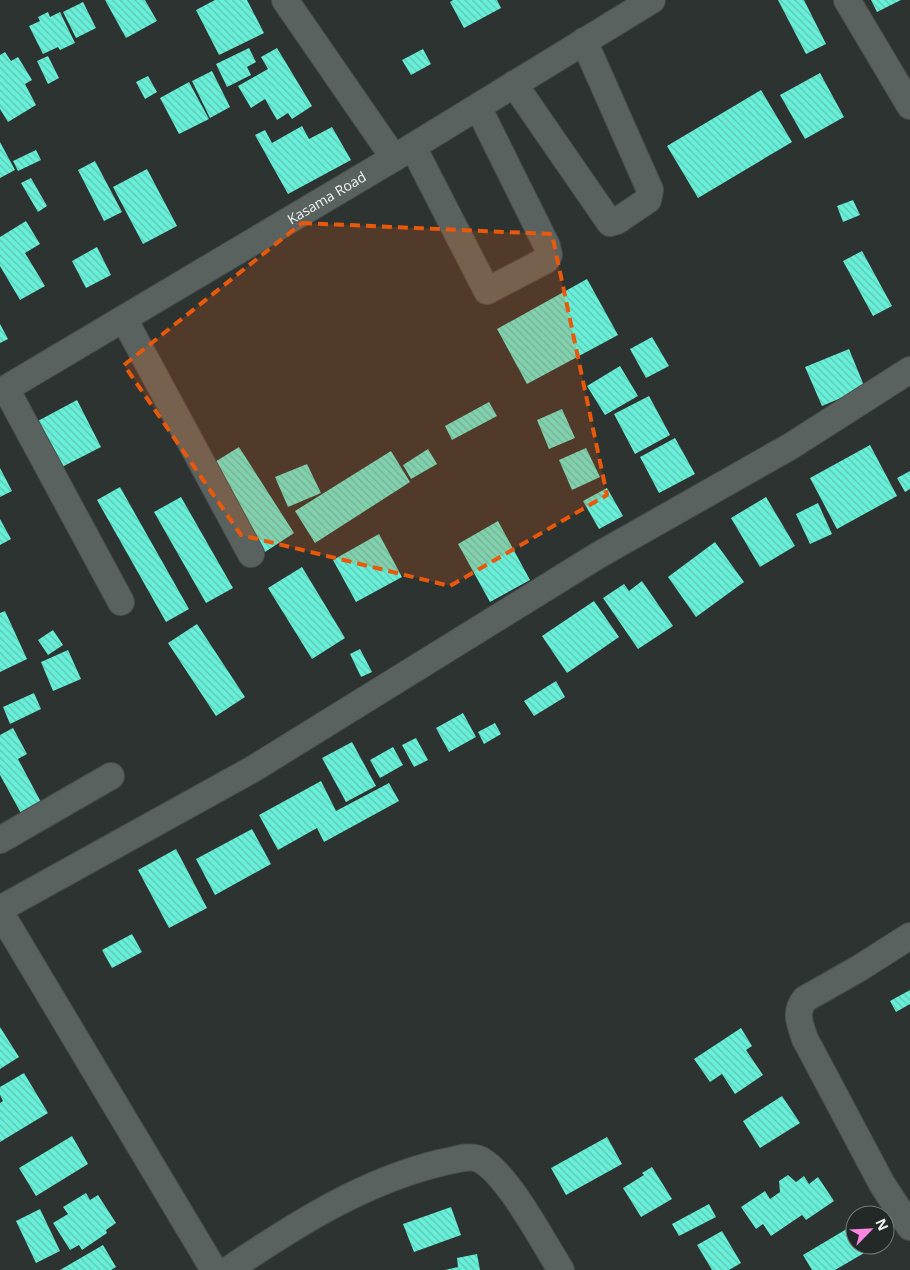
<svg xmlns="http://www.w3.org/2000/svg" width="910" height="1270" font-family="'Open Sans',sans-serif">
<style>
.building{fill:url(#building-back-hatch)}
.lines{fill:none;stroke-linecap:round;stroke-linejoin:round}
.minor-casing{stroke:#484e4d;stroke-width:28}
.minor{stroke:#5a6260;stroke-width:26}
.marked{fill:#e8590c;fill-opacity:0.2;stroke:#e8590c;stroke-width:4;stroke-dasharray:10 6;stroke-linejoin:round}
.labels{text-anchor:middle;stroke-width:5;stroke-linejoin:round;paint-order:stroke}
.street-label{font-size:14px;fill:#eef3f2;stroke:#222927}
</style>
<defs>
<pattern id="building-back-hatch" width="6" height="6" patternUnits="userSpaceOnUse" patternTransform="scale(1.25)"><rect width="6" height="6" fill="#67efd7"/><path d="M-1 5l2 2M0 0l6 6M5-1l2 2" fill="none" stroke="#5fc6b4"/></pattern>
</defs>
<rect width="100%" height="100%" fill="#2c3331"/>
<g class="building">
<path d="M 105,0 L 145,0 L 157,21 L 126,38 Z"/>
<path d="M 215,0 L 247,0 L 264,33 L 219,55 L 196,10 Z"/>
<path d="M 453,0 L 497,0 L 501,8 L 464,28 L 450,2 Z"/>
<path d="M 778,0 L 804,0 L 826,44 L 806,54 Z"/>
<path d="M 871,0 L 901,0 L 877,12 Z"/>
<path d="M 83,2 L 96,28 L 76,38 L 63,12 Z"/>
<path d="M 48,12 L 50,17 L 60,12 L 75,43 L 60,50 L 58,47 L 43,54 L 29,26 L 40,21 L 38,17 Z"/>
<path d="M 249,48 L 256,62 L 247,67 L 251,75 L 227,87 L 216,64 Z"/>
<path d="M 277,48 L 312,106 L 292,119 L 288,113 L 277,120 L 265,99 L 251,108 L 238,86 L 268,69 L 261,57 Z"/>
<path d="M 423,49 L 431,64 L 411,75 L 402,60 Z"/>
<path d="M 5,52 L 11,61 L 18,57 L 32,80 L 25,84 L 36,105 L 8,122 L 0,109 L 0,55 Z"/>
<path d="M 48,56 L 59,78 L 48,84 L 37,61 Z"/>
<path d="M 212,71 L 230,107 L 210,118 L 192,81 Z"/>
<path d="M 820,73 L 844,117 L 805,139 L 780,95 Z"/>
<path d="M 148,76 L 157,92 L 145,99 L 136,82 Z"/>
<path d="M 189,82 L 209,119 L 179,134 L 160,98 Z"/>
<path d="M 761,90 L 792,142 L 698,198 L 667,146 Z"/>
<path d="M 302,126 L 309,139 L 332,127 L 351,160 L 288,194 L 255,135 L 265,130 L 272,143 Z"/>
<path d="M 0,142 L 15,170 L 0,178 Z"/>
<path d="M 36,150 L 41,160 L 18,171 L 13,161 Z"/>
<path d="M 95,161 L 122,212 L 104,221 L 78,170 Z"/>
<path d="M 147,169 L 177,226 L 143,244 L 113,187 Z"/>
<path d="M 31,178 L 47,206 L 38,212 L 21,183 Z"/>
<path d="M 853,200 L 860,215 L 843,222 L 837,206 Z"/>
<path d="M 26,221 L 40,244 L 25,253 L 45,286 L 20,300 L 0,266 L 0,237 Z"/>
<path d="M 97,247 L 111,275 L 86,288 L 72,261 Z"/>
<path d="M 862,251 L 892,306 L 873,316 L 843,261 Z"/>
<path d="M 587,279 L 618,335 L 527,384 L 497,329 Z"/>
<path d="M 0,324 L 8,339 L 0,343 Z"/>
<path d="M 652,337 L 669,366 L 646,378 L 630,349 Z"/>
<path d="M 849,349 L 865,388 L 822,406 L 805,367 Z"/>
<path d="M 620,366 L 638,396 L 605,415 L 587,386 Z"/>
<path d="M 649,396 L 670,435 L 635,454 L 614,414 Z"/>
<path d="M 77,400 L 101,447 L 60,468 L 36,422 Z"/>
<path d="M 489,402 L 497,416 L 452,440 L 445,426 Z"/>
<path d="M 562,409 L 575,438 L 549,449 L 537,420 Z"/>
<path d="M 675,438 L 695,474 L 659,493 L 640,457 Z"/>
<path d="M 870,445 L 897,496 L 837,529 L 810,478 Z"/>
<path d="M 239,447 L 294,533 L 265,552 L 210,465 Z"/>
<path d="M 586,448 L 600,477 L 572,490 L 559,460 Z"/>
<path d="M 428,449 L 437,464 L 411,479 L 403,465 Z"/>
<path d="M 391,451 L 410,482 L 315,543 L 295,511 Z"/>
<path d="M 307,464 L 321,493 L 288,507 L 275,477 Z"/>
<path d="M 0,468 L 12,491 L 0,497 Z"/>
<path d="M 910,471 L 910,489 L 905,492 L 897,478 Z"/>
<path d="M 120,487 L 189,609 L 166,622 L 97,500 Z"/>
<path d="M 607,488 L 623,516 L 599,529 L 583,501 Z"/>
<path d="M 181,497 L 233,588 L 206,603 L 154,512 Z"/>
<path d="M 766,497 L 795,546 L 760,567 L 731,518 Z"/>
<path d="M 818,503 L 832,534 L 810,544 L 796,514 Z"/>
<path d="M 0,519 L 11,539 L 0,545 Z"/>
<path d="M 498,521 L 530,580 L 490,602 L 458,544 Z"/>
<path d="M 379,534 L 402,577 L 356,602 L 333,560 Z"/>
<path d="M 715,542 L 744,582 L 696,617 L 668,577 Z"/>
<path d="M 302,567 L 345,638 L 312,659 L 268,588 Z"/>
<path d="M 642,581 L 673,626 L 638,649 L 603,598 L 624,584 L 629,591 Z"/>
<path d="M 594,601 L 619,637 L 567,673 L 542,636 Z"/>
<path d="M 5,611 L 27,659 L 0,672 L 0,613 Z"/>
<path d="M 197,624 L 245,697 L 216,716 L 168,643 Z"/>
<path d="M 53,630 L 63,645 L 48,655 L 38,640 Z"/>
<path d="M 360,649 L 372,672 L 361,677 L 350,654 Z"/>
<path d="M 68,650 L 81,679 L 53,691 L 41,662 Z"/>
<path d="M 556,681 L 565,697 L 534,716 L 524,701 Z"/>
<path d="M 34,693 L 41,709 L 10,724 L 3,707 Z"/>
<path d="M 463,713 L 476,737 L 449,752 L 436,728 Z"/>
<path d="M 495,723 L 501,734 L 484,744 L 478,732 Z"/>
<path d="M 13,728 L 27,754 L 18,759 L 42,804 L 22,815 L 0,775 L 0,735 Z"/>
<path d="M 416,738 L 428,760 L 414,767 L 402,745 Z"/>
<path d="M 352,742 L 376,786 L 346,802 L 322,758 Z"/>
<path d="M 393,747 L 403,765 L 380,778 L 370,760 Z"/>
<path d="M 321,781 L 336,811 L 389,783 L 399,801 L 324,842 L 317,828 L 278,850 L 259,815 Z"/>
<path d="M 252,829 L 271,864 L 215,895 L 196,859 Z"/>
<path d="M 176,849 L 207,908 L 169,928 L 138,870 Z"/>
<path d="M 132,934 L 142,952 L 112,968 L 102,950 Z"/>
<path d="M 910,990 L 910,1004 L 896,1012 L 890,1001 Z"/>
<path d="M 0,1027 L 19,1057 L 0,1069 Z"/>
<path d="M 741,1028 L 752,1046 L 746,1050 L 763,1075 L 735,1094 L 722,1074 L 710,1082 L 694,1059 Z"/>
<path d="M 24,1073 L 48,1113 L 0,1142 L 0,1103 L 3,1101 L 0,1095 L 0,1087 Z"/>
<path d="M 782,1096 L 800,1123 L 760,1148 L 743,1121 Z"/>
<path d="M 72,1136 L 88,1164 L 36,1196 L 19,1168 Z"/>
<path d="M 607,1137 L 622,1164 L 566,1195 L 551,1168 Z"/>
<path d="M 652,1167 L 672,1199 L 641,1217 L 623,1188 L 644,1175 L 642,1173 Z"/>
<path d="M 788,1175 L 796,1182 L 804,1176 L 809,1184 L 818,1177 L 834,1201 L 806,1220 L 802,1215 L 771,1236 L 763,1224 L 756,1229 L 741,1207 L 765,1191 L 770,1199 L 780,1192 L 779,1181 Z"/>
<path d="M 86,1193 L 90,1200 L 98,1195 L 116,1223 L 106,1230 L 107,1233 L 82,1250 L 79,1245 L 70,1250 L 53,1223 L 68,1214 L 63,1207 Z"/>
<path d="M 709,1204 L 716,1217 L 679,1236 L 672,1224 Z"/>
<path d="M 451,1207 L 461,1235 L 414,1252 L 403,1224 Z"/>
<path d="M 40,1209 L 60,1251 L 36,1263 L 16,1221 Z"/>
<path d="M 855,1224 L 855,1245 L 868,1245 L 871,1249 L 835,1270 L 812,1270 L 803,1255 Z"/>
<path d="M 722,1231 L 741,1263 L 729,1270 L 712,1270 L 697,1245 Z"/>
<path d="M 103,1245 L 116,1267 L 111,1270 L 60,1270 Z"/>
<path d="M 477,1254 L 480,1270 L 445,1270 L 458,1267 L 457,1258 Z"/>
</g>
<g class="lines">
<defs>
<g id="minor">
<path d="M 285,0 L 394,158"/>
<path d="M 847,0 L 910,106"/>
<path d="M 514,84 L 610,223 L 617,221 L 648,200 L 650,190 L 584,41"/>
<path d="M 413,147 L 487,291 L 546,260 L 549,255 L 547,246 L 478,107"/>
<path d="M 124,319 L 251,554"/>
<path d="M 6,389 L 121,602"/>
<path id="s1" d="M 0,392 L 394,158 L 652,0"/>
<path d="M 0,840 L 111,776"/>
<path d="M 0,909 L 253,769 L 597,556 L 791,446 L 910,370"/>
<path d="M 0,912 L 214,1270"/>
<path d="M 910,936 L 858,969 L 805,999 C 794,1012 800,1024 805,1039 L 882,1184 L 910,1227"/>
<path d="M 228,1270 C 295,1225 365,1180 444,1162 C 455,1160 471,1154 481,1160 C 509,1176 543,1242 561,1270"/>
</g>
</defs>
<use href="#minor" class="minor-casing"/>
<use href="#minor" class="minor"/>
</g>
<path class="marked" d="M 302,223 L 552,234 L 607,495 L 450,586 L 241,535 L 124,365 Z"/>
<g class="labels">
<g class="street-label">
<text dy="5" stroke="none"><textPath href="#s1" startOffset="380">Kasama Road</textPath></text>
</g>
</g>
<g transform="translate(870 1230) rotate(66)"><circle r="24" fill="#222927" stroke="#747a78"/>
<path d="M0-4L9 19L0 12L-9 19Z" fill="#fd86e2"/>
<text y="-8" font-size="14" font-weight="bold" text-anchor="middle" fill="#eef3f2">N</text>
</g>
</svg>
